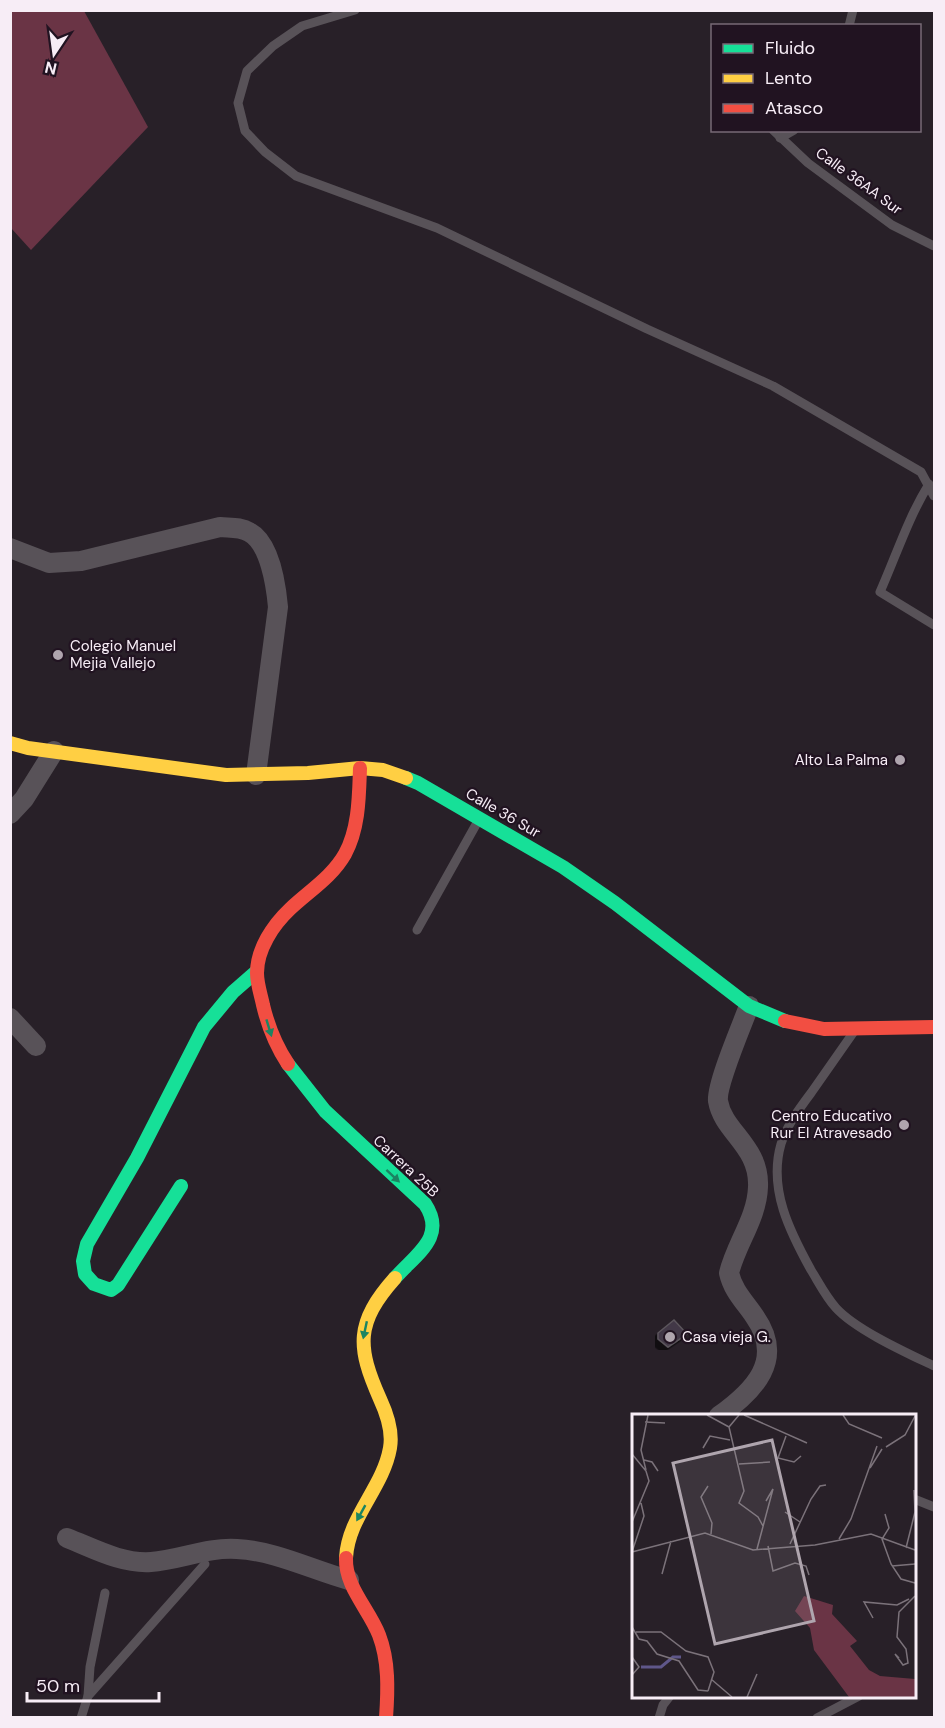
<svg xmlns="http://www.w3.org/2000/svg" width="945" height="1728" font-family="'DM Sans',sans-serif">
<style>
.forest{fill:#6a3445}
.building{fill:#423846;stroke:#5c565d;stroke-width:1.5;filter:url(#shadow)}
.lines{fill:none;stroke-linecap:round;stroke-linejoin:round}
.lane{stroke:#585258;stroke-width:9}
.street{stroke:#585258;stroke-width:20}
.fast{stroke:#16e098;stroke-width:14}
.slow{stroke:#ffcf43;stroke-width:14}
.jam{stroke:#f24e42;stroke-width:14}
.oneway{fill:#1b8462}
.poi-dot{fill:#afa5ae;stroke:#211321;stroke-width:2}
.labels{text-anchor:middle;stroke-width:4.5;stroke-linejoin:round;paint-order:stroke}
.street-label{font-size:15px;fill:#f7edf6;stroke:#211321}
.poi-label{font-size:15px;fill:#f7edf6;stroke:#211321;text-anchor:start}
.inset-river{fill:none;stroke:#5f578a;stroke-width:3}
.inset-road{fill:none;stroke:#7b727a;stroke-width:1.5}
.view{fill:#afa5ae;fill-opacity:0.15;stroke:#afa5ae;stroke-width:3}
.inset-edge{fill:none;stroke:#f7edf6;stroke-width:3}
</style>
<defs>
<filter id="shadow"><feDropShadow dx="-5.5" dy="5.5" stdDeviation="0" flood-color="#0009"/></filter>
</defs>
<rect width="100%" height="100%" fill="#282028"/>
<path class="forest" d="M 11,10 L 84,11 L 148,127 L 31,250 L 11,228 Z"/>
<path class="building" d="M 674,1320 L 687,1334 L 668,1347 L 658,1339 L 658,1333 Z"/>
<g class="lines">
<g class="lane">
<path d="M 355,10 L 302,26 L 273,46 L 247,71 L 238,103 L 245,131 L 265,152 L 296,176 L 437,228 L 647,329 L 773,386 L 921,472 L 934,496"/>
<path d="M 849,26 L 853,10"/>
<path d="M 773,130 L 808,163 L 892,225 L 934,246"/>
<path d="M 780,138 L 794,130"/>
<path d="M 929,484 C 908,518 896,556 880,592 L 934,625"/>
<path d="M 417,930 L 478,821"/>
<path d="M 853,1033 C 839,1053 825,1073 811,1093 C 799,1109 787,1125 781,1144 C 768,1189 790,1232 811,1270 C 819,1283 826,1297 836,1308 C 856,1330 907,1353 934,1366"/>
<path d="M 914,1499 L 934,1507"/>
<path d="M 88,1696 L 90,1667 L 105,1593"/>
<path d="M 81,1718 L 88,1696 L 205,1564"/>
<path d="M 659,1718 L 663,1705 L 670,1696"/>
<path d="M 817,1718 L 859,1696"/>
</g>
<g class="street">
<path d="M 10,548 L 49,563 L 81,561 L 220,527 C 230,528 241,527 249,532 C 270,543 276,585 278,607 L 256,775"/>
<path d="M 10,814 L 24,799 L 54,751"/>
<path d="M 10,1018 L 36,1046"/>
<path d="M 719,1416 C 754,1391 785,1360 755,1317 C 745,1302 733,1291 729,1273 C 736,1244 757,1218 758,1187 C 760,1146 723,1132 718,1101 C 716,1085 742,1025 749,1006"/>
<path d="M 67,1538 C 93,1548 121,1564 151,1562 C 180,1560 207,1547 237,1549 C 276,1551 312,1570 349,1580"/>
</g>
<g class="fast">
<path d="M 406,778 L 418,783 L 563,867 L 615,903 L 749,1006 L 785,1021"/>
<path d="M 288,1064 L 325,1111 L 425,1204 C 447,1237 416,1254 395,1278"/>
<path d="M 181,1186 L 118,1285 L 111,1290 L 94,1284 L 85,1274 L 83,1261 L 87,1244 L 137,1158 L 204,1027 L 233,992 L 257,971"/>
</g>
<g class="slow">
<path d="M 10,743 L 28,748 L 226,775 L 308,773 L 360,768 L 383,770 L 406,778"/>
<path d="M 346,1558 C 348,1517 383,1488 390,1448 C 393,1431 387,1414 380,1399 C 357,1347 355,1323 395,1278"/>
</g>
<g class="jam">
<path d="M 785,1021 L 824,1029 L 934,1027"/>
<path d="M 288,1064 C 276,1046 268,1026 263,1005 C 261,995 257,984 257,973 C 257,949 273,925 290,909 C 309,891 332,877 345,854 C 359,828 359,797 360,768"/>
<path d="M 346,1558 C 345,1587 369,1609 379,1635 C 389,1661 388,1690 386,1718"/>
</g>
</g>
<defs><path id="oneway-solid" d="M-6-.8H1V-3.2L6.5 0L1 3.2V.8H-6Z" transform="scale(1.5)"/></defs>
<g class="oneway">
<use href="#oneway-solid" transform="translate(269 1028) rotate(73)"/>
<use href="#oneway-solid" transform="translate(393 1176) rotate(43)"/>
<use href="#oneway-solid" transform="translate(365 1330) rotate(102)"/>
<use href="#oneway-solid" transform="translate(361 1513) rotate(119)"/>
</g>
<g class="poi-dot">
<circle cx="58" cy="655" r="6"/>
<circle cx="900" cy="760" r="6"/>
<circle cx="904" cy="1125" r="6"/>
<circle cx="670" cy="1337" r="6"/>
</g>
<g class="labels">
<g class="street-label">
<text transform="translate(859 181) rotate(36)" y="5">Calle 36AA Sur</text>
<text transform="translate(503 813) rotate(30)" y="5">Calle 36 Sur</text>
<text transform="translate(406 1166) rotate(43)" y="5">Carrera 25B</text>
</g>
<g class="poi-label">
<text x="70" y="651">Colegio Manuel<tspan x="70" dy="17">Mejia Vallejo</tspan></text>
<text x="888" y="765" text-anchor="end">Alto La Palma</text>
<text x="892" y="1121" text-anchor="end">Centro Educativo<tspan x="892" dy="17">Rur El Atravesado</tspan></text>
<text x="682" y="1342">Casa vieja G.</text>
</g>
</g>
<g transform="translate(632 1414)">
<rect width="284" height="284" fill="#282028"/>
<path d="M 172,182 L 201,191 L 200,200 L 225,227 L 218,232 L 237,256 L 248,262 L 283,265 L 283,283 L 217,283 L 182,236 L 178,214 L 163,197 Z" fill="#6a3445"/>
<path class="inset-river" d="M 9,253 L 29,253 L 41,243 L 49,243"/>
<path class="inset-road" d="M 75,1 L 97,13M 107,1 L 97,13 L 112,77 L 107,89 L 126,103 L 131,112M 112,1 L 175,29M 211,1 L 217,10 L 250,24M 13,8 L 33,9M 154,22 L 146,44 L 162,48 L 169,42M 254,33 L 273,21 L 283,2M 71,34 L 78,22 L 98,26M 0,40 L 14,57 L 17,67 L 0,108M 12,46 L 20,48 L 26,57M 107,50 L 138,48M 238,54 L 250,35M 14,56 L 9,36 L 16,1M 76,72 L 69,83 L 80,109 L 79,120M 153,98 L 168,108M 253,100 L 257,114 L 250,125 L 259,150 L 269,165 L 283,169M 207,125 L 219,105 L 245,32M 158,130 L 179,85 L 188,72 L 194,71M 136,132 L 141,157 L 163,149 L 174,152 L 177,161M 274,134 L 283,98 L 282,76M 125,135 L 141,75 L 134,87M 0,138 L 73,119 L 121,136 L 183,131 L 239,120 L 283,136M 0,138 L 12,102 L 9,89M 260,152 L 283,150M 30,160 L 39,127M 241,204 L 232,188 L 265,191 L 277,185M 0,213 L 7,225 L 15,227 L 25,240 L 47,247 L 66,276 L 76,277M 4,218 L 29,218 L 54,237 L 76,243 L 82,258 L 76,277M 0,243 L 7,253 L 0,261M 267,244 L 263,240 L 271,251 L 276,249 L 274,235 L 265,223 L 267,198 L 283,182M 79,265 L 100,283M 115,283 L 125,260"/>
<path class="view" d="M 140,26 L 182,207 L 83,230 L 41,49 Z"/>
<rect width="284" height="284" class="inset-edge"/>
</g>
<rect width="945" height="1728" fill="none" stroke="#f7edf6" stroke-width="24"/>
<rect x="711" y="24" width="210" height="108" fill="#211321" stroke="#776a76" stroke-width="1.5"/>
<rect x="723" y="44" width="30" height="9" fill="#16e098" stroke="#776a76" stroke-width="1.5"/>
<text x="765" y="54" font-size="18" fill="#f7edf6">Fluido</text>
<rect x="723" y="74" width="30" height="9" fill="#ffcf43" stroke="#776a76" stroke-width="1.5"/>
<text x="765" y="84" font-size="18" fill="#f7edf6">Lento</text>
<rect x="723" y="104" width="30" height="9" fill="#f24e42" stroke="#776a76" stroke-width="1.5"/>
<text x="765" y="114" font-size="18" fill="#f7edf6">Atasco</text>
<g transform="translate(54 54) rotate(193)" stroke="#211321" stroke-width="4.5" paint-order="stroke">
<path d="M0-4.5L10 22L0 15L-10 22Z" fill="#f7edf6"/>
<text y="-9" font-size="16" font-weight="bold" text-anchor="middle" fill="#f7edf6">N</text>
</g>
<path d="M27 1692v9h132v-9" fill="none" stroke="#f7edf6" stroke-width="3"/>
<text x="36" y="1692" font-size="18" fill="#f7edf6" stroke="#211321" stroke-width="4.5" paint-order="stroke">50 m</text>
</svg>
